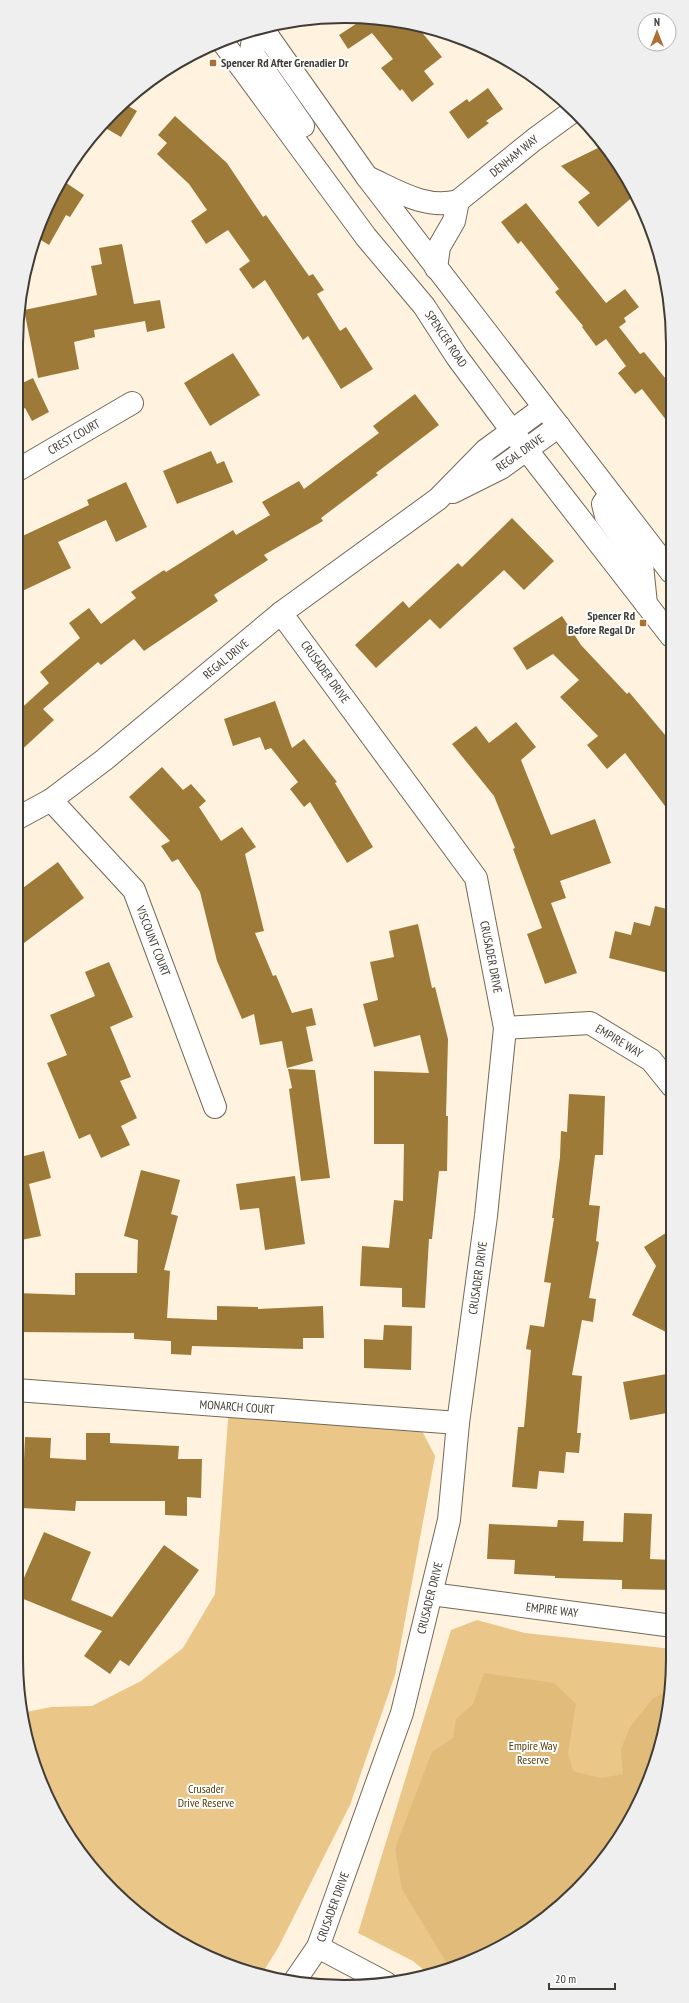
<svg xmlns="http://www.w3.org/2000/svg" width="689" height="2003" font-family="'PT Sans Narrow',sans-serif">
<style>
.green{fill:#eac689}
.forest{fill:#e1bb79}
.building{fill:#9e7a38}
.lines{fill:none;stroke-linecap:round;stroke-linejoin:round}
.minor-casing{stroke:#736857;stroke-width:24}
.major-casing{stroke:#736857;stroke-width:24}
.minor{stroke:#fff;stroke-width:22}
.major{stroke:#fff;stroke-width:22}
.poi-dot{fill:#ad7034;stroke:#fff;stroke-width:1.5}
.labels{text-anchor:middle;stroke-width:4;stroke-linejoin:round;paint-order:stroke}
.poi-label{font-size:12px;font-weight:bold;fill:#413c34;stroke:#fff;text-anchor:start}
.street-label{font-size:12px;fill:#413c34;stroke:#fff}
.park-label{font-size:12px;fill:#553b04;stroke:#fff}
.rim{fill:none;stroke:#413c34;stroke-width:2}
</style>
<rect width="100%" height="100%" fill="#fff3df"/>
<g class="green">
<path d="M 229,1407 L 421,1429 L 435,1456 L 395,1675 L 350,1805 L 278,1948 L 263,1972 L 199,1953 L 144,1919 L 98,1875 L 41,1784 L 22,1722 L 21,1711 L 26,1712 L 51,1707 L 92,1706 L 141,1681 L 183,1648 L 215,1594 Z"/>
<path d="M 477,1620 L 525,1633 L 673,1649 L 662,1743 L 618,1841 L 577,1891 L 527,1932 L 430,1975 L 413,1961 L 358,1933 L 451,1630 Z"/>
</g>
<path class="forest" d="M 484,1673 L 554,1683 L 576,1704 L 568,1753 L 573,1771 L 601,1778 L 623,1774 L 621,1749 L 630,1727 L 653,1698 L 669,1691 L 662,1743 L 618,1841 L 577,1891 L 527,1932 L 449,1967 L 402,1889 L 395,1848 L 432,1752 L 453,1738 L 456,1719 L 473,1704 Z"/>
<g class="building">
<path d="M 360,17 L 416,25 L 442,57 L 424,71 L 434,84 L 412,102 L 402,89 L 400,91 L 381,68 L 393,59 L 372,33 L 348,49 L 339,35 L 362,20 Z"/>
<path d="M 488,88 L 503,109 L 486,121 L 489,123 L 468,139 L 449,112 L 467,99 L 469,102 Z"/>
<path d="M 123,103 L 137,111 L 121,137 L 102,126 Z"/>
<path d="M 175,116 L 227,163 L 263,217 L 266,215 L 309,276 L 313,274 L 324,290 L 317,294 L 340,331 L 346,327 L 373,369 L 341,389 L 308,336 L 303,340 L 265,280 L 253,289 L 239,269 L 250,261 L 228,230 L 206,244 L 191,221 L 207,210 L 189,184 L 157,154 L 167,143 L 158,135 Z"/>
<path d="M 598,148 L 607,151 L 636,194 L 598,227 L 578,202 L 590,193 L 561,166 Z"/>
<path d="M 62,180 L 84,195 L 70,217 L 66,215 L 49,245 L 36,237 L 50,200 Z"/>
<path d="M 526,203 L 606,303 L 625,289 L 639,307 L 624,318 L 626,322 L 619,327 L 640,354 L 644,352 L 670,384 L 670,425 L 642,389 L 635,394 L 618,373 L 626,366 L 606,339 L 596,346 L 582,327 L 583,326 L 555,292 L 559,289 L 521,241 L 518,244 L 501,222 Z"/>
<path d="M 122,244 L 134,304 L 160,300 L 165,328 L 147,332 L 145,321 L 94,330 L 95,337 L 74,342 L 79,369 L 38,378 L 24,310 L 97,295 L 91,266 L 102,264 L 99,248 Z"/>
<path d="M 233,353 L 260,395 L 210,426 L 184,383 Z"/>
<path d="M 33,378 L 49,412 L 32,421 L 25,408 L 16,412 L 16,386 Z"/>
<path d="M 415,394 L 439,425 L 376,473 L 378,475 L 321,518 L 323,521 L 264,555 L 268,560 L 214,595 L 218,601 L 144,651 L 134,639 L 101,665 L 98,662 L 43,709 L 54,720 L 16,755 L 16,713 L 49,683 L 40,672 L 80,638 L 69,623 L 89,608 L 101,624 L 136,598 L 131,592 L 164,570 L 166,572 L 233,530 L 236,535 L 270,515 L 262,502 L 299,481 L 304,489 L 379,433 L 373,426 Z"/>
<path d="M 211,451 L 217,464 L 224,461 L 233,482 L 177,504 L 163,471 Z"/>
<path d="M 126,482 L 147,527 L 116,542 L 106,520 L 58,542 L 71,568 L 16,594 L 16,539 L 89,505 L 87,500 Z"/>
<path d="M 512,518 L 554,561 L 524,590 L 504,570 L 440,629 L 430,619 L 376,668 L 355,645 L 403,601 L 409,608 L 458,563 L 462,567 Z"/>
<path d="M 562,616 L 581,645 L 627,694 L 629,692 L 671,742 L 671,814 L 625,753 L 607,769 L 587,745 L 598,736 L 560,697 L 579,680 L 553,654 L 527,670 L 513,648 Z"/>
<path d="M 275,701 L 292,748 L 304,739 L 337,782 L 335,783 L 373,847 L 347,863 L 310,802 L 304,807 L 290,789 L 298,782 L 271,748 L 265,750 L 260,737 L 233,746 L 224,719 Z"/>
<path d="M 516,722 L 536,747 L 521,760 L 551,835 L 595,819 L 611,863 L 560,881 L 566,898 L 551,903 L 577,973 L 545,984 L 527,934 L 542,928 L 513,849 L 515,848 L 494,796 L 452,744 L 476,726 L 489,743 Z"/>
<path d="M 162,767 L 183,790 L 191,784 L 206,801 L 199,807 L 221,841 L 242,827 L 256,847 L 245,854 L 264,931 L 255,933 L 273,976 L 276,975 L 292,1013 L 312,1008 L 316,1025 L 306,1027 L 313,1061 L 287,1068 L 282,1041 L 260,1045 L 254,1014 L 242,1019 L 217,961 L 200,892 L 178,859 L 172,862 L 161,846 L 170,841 L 129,797 Z"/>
<path d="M 58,862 L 84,898 L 16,949 L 16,893 Z"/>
<path d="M 655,906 L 671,910 L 672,974 L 609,958 L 615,931 L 631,935 L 634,922 L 650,926 Z"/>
<path d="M 418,924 L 432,988 L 435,987 L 448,1039 L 446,1116 L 448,1116 L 447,1171 L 439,1171 L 432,1239 L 429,1239 L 425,1308 L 402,1307 L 402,1288 L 360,1286 L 362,1246 L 389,1248 L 394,1200 L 403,1201 L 404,1144 L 374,1144 L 374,1071 L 429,1073 L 420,1035 L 374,1047 L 363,1004 L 378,1000 L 370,962 L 394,957 L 389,931 Z"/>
<path d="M 109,962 L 133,1017 L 110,1027 L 131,1077 L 120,1081 L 137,1118 L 121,1126 L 130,1145 L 101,1158 L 90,1134 L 79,1139 L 47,1063 L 67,1055 L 50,1015 L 95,996 L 85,972 Z"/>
<path d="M 288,1069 L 315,1070 L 330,1178 L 301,1181 L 289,1089 L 292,1088 Z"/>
<path d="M 569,1094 L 605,1096 L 603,1155 L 595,1155 L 589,1205 L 600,1206 L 596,1241 L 599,1242 L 589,1298 L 596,1299 L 593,1322 L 582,1320 L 572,1375 L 582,1376 L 577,1433 L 581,1433 L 579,1453 L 566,1452 L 564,1473 L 539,1471 L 537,1489 L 512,1487 L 518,1427 L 524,1427 L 531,1350 L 526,1349 L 530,1325 L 544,1327 L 551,1283 L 544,1282 L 554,1218 L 552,1218 L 560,1157 L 561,1131 L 567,1132 Z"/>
<path d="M 44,1151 L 51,1178 L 29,1184 L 41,1236 L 16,1241 L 16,1158 Z"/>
<path d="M 141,1170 L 180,1180 L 171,1214 L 178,1216 L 164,1270 L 170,1271 L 167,1318 L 217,1320 L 217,1306 L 258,1307 L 258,1309 L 323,1306 L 324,1338 L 303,1338 L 303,1349 L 192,1346 L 191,1355 L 171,1354 L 171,1341 L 134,1339 L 134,1333 L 16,1332 L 16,1293 L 75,1295 L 75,1273 L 137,1273 L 138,1240 L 124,1236 Z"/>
<path d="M 295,1176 L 305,1244 L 265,1250 L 259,1208 L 240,1210 L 236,1184 Z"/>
<path d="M 672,1229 L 672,1335 L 632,1315 L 656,1266 L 644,1247 Z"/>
<path d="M 384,1325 L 412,1326 L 411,1370 L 364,1368 L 364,1339 L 383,1340 Z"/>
<path d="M 672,1373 L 672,1412 L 630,1420 L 623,1382 Z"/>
<path d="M 86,1433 L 110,1433 L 110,1443 L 179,1446 L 178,1459 L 202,1459 L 201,1498 L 187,1497 L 187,1516 L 165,1515 L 165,1501 L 76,1501 L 75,1511 L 22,1508 L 25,1437 L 51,1438 L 50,1458 L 86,1460 Z"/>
<path d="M 624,1513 L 652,1514 L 650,1559 L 673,1560 L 673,1590 L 622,1589 L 622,1580 L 555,1578 L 555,1576 L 514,1574 L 515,1560 L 487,1559 L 489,1524 L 557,1527 L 558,1520 L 584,1521 L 583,1541 L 623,1542 Z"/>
<path d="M 44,1532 L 91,1552 L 71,1600 L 112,1617 L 164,1545 L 199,1570 L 129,1666 L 120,1660 L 110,1674 L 84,1656 L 102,1631 L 16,1596 Z"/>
</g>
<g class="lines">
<defs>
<g id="minor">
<path d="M 367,177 C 396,190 425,210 458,201 L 535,139 L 572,112"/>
<path d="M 436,268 L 439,247 L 454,221 L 458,201"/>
<path d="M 16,471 L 132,403"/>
<path d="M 453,492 L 501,468 L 559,426"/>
<path d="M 281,613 L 476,878 L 505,1028 L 486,1216 L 458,1423 L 449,1520 L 402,1713 L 318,1947 L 294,1982"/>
<path d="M 51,800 L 134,890 L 215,1107"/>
<path d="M 16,819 L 51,800 L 104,760 L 281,613 L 438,499 L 486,450 L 543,408"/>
<path d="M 505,1028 L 590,1023 L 651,1060 L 672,1086"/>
<path d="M 16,1390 L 458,1423"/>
<path d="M 431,1594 L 673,1626"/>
<path d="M 318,1947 L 386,1983"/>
</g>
<g id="major">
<path d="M 262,28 L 367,177 L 671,572"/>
<path d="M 270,40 L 253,39 L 251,51 L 303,126"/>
<path d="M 222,41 L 366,237 L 424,306 L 457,357 L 512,431 L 671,636"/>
<path d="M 610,494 L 603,504 L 606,516 L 642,565 L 646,604"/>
</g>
</defs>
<use href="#minor" class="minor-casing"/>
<use href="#major" class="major-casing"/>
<use href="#minor" class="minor"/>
<use href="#major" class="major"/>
</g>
<g class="poi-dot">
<rect x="209" y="59" width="8" height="8" rx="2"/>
<rect x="639" y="619" width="8" height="8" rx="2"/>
</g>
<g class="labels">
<g class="poi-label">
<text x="221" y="67">Spencer Rd After Grenadier Dr</text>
<text x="635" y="620" text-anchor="end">Spencer Rd<tspan x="635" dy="14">Before Regal Dr</tspan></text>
</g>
<g class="street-label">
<text transform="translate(514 156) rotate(-39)" y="4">DENHAM WAY</text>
<text transform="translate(446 339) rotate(56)" y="4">SPENCER ROAD</text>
<text transform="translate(74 437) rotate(-30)" y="4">CREST COURT</text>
<text transform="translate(520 453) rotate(-35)" y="4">REGAL DRIVE</text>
<text transform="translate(226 659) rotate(-40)" y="4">REGAL DRIVE</text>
<text transform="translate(325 672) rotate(54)" y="4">CRUSADER DRIVE</text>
<text transform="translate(153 941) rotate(69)" y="4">VISCOUNT COURT</text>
<text transform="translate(491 957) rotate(79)" y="4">CRUSADER DRIVE</text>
<text transform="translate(619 1041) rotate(31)" y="4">EMPIRE WAY</text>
<text transform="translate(478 1278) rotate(-82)" y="4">CRUSADER DRIVE</text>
<text transform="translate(237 1407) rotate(4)" y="4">MONARCH COURT</text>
<text transform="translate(430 1598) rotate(-76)" y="4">CRUSADER DRIVE</text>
<text transform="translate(552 1610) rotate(7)" y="4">EMPIRE WAY</text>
<text transform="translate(333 1907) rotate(-70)" y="4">CRUSADER DRIVE</text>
</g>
<g class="park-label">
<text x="533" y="1750">Empire Way<tspan x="533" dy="14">Reserve</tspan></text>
<text x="206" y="1793">Crusader<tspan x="206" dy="14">Drive Reserve</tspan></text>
</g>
</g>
<path d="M0 0H689V2003H0ZM344 23H345A321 321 0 0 1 666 344V1659A321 321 0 0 1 345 1980H344A321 321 0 0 1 23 1659V344A321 321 0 0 1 344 23Z" fill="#f0efef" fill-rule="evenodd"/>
<path class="rim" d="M344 23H345A321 321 0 0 1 666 344V1659A321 321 0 0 1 345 1980H344A321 321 0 0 1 23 1659V344A321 321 0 0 1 344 23Z"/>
<g transform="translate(657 32)"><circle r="19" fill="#ffffff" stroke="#b3b1ae"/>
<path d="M0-3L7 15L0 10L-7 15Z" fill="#ad7034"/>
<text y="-6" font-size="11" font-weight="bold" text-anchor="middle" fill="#413c34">N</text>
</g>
<path d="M549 1983v6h66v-6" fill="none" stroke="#413c34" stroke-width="2"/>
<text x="555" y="1983" font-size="12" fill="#413c34" stroke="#ffffff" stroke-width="3" paint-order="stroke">20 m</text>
</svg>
